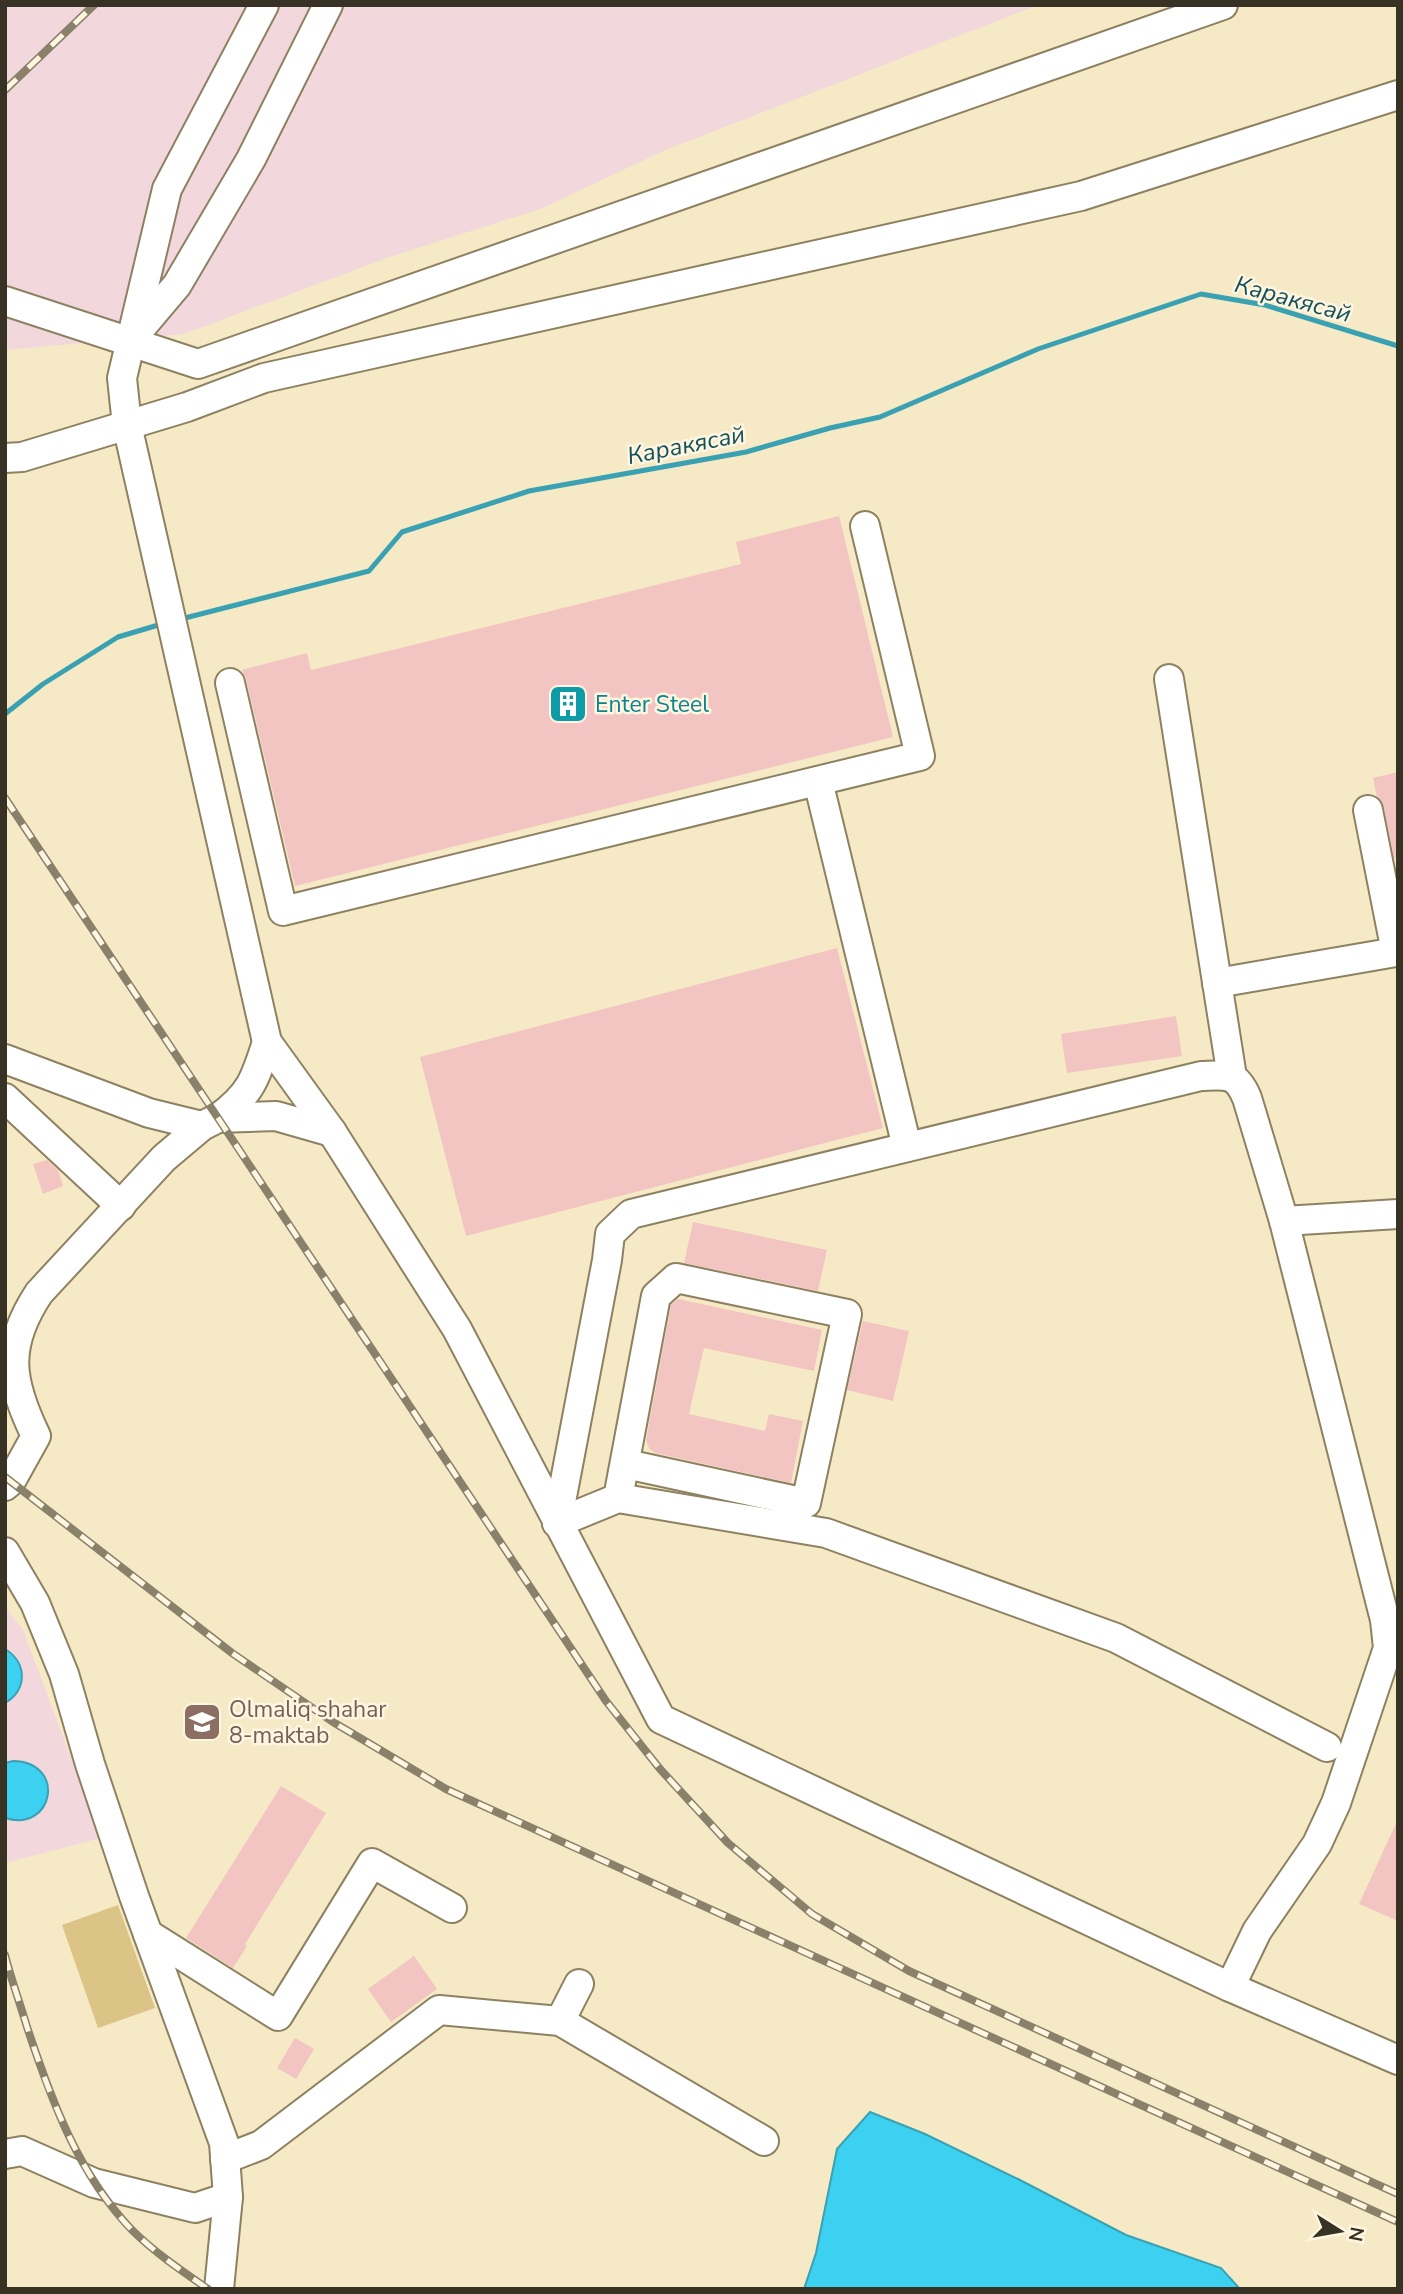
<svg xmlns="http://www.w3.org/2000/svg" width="1403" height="2294" font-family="'Nunito Sans',sans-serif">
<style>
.industrial{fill:#f2d8dd}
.green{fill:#dbc486}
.water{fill:#3cd1f0;stroke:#3aa1b3;stroke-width:2}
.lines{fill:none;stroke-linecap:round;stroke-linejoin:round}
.stream{stroke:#3aa1b3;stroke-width:5}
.building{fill:#f2c5c2}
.minor-casing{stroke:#8d8161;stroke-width:32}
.minor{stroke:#fff;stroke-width:28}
.rail-casing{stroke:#898169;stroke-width:8}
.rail{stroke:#fef6e1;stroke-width:5;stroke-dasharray:16;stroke-linecap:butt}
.labels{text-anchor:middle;stroke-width:5;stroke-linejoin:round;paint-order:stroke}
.culture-label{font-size:23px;fill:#0d838f;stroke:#fef6e1;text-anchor:start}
.education-label{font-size:23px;fill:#785e54;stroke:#fef6e1;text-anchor:start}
.water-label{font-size:24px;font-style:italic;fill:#12505c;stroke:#fef6e1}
</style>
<rect width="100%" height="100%" fill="#f6e9c5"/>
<g class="industrial">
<path d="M 5,5 L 1038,5 L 663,151 L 543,208 L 387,258 L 184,334 L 5,350 Z"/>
<path d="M 5,1607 L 23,1630 L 101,1838 L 5,1863 Z"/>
</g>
<path class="green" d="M 118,1905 L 155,2008 L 98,2028 L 62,1925 Z"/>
<g class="water">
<path d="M 5,1649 C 27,1662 28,1690 5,1703 Z"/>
<path d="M 13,1761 C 67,1762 54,1833 5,1818 L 5,1763 Z"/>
<path d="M 870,2112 L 925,2134 L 1018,2179 L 1126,2235 L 1221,2268 L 1240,2289 L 804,2289 L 816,2253 L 837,2149 Z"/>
</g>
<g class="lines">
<g class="stream">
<path d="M 181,619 L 369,571 L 402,532 L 529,491 L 746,452 L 830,428 L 880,417 L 1038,349 L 1201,294 L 1265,305 L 1398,346"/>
<path d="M 5,714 L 43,684 L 118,637 L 165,623"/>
</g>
</g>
<g class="building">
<path d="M 839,516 L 893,737 L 295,886 L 246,679 L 242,670 L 307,653 L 311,670 L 741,564 L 736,542 Z"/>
<path d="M 1398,772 L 1398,858 L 1394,858 L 1384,807 L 1377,797 L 1373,778 Z"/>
<path d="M 837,948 L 883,1128 L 466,1236 L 420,1057 Z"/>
<path d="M 1176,1016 L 1182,1056 L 1067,1073 L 1061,1034 Z"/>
<path d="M 47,1160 L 58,1170 L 63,1186 L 43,1194 L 33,1164 Z"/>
<path d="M 693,1222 L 827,1250 L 818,1291 L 684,1263 Z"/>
<path d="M 678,1299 L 822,1330 L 814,1371 L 704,1348 L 689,1414 L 765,1431 L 769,1414 L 803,1421 L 791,1483 L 655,1453 L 649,1448 L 646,1440 L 671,1305 Z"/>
<path d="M 863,1321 L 909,1331 L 893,1401 L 847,1390 Z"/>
<path d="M 281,1786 L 326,1813 L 245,1944 L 247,1946 L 233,1968 L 186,1938 Z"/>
<path d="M 1398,1819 L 1398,1921 L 1359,1904 Z"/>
<path d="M 414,1956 L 437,1989 L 391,2022 L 368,1989 Z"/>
<path d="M 295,2038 L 314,2049 L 296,2079 L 277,2068 Z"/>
</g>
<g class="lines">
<defs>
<g id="minor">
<path d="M 264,5 L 167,189 L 122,378 L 127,425 L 267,1042 L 332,1132 L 457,1329 L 661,1719 L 1230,1987 L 1398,2060"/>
<path d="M 5,301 L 198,364 L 1223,5"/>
<path d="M 134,336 L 177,285 L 251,159 L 328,5"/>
<path d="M 5,458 L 22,457 L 187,407 L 264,378 L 1081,196 L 1398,95"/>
<path d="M 1169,679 L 1232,1077"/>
<path d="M 230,683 L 283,911 L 920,756 L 865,526"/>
<path d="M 818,781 L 907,1147"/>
<path d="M 1217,983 L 1396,952 L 1368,810"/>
<path d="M 5,1059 L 149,1113 L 202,1126"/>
<path d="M 5,1098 L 121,1206"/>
<path d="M 218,1118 C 250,1095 255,1080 267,1042"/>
<path d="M 1284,1221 L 1398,1214"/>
<path d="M 5,1486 L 11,1481 L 36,1436 C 9,1380 4,1346 39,1293 L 164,1158 L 202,1126 L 218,1118 L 276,1116 L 332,1132"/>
<path d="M 618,1498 L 656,1296 L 676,1278 L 847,1314 L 806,1503 L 626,1464"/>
<path d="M 557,1523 L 607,1260 L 610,1234 L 631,1214 L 1201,1076 C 1227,1075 1236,1072 1247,1098 L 1284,1221 L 1385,1620 L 1388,1648 L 1336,1803 L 1317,1844 L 1257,1931 L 1230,1987"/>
<path d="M 557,1523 L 618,1498 L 826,1533 L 1116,1638 L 1327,1747"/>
<path d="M 5,1552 L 35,1603 L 64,1674 L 90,1764 L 134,1896 L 224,2143 L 228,2197 L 219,2289"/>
<path d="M 148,1934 L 278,2016 L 372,1863 L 452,1908"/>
<path d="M 560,2021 L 579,1984"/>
<path d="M 5,2154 L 22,2151 L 94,2183 L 195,2208 L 228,2197"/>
<path d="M 225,2159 L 261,2145 L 439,2010 L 560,2021 L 764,2141"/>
</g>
</defs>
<use href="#minor" class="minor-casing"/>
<use href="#minor" class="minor"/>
<defs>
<g id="rail">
<path d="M 5,90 L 94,5"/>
<path d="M 5,798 L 606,1701 L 660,1769 L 728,1843 L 812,1914 L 909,1971 L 1398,2194"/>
<path d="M 5,1477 L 232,1653 L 333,1722 L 446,1789 L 1398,2222"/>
<path d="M 5,1955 C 11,1979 20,2003 27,2027 C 51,2099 78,2174 132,2230 C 154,2252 182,2271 208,2289"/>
</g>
</defs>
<use href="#rail" class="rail-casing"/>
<use href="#rail" class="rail"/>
</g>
<defs>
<symbol id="building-square" viewBox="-11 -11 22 22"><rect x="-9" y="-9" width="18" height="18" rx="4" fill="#0f9aa8" stroke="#fef6e1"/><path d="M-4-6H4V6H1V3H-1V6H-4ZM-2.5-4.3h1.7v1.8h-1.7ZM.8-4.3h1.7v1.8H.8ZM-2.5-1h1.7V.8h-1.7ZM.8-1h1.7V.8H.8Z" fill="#fff"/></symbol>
<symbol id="school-square" viewBox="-11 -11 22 22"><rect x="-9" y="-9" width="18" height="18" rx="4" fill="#8d6e63" stroke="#fef6e1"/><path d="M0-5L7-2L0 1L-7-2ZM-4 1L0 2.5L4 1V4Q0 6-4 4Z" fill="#fff"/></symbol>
</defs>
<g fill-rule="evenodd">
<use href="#building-square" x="546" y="682" width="44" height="44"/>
<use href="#school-square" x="180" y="1700" width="44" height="44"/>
</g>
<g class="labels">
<g class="culture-label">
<text x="595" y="712">Enter Steel</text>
</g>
<g class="education-label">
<text x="229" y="1717">Olmaliq shahar<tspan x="229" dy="26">8-maktab</tspan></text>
</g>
<g class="water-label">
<text transform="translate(1293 299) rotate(15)" y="8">Каракясай</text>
<text transform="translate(686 445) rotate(-11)" y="8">Каракясай</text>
</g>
</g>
<rect width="1403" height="2294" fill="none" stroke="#373224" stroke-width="14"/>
<g transform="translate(1340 2231) rotate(101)" stroke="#fef6e1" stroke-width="5" paint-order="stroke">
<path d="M0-5L12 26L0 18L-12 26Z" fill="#373224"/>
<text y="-10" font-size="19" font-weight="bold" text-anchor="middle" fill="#373224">N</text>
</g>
</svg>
